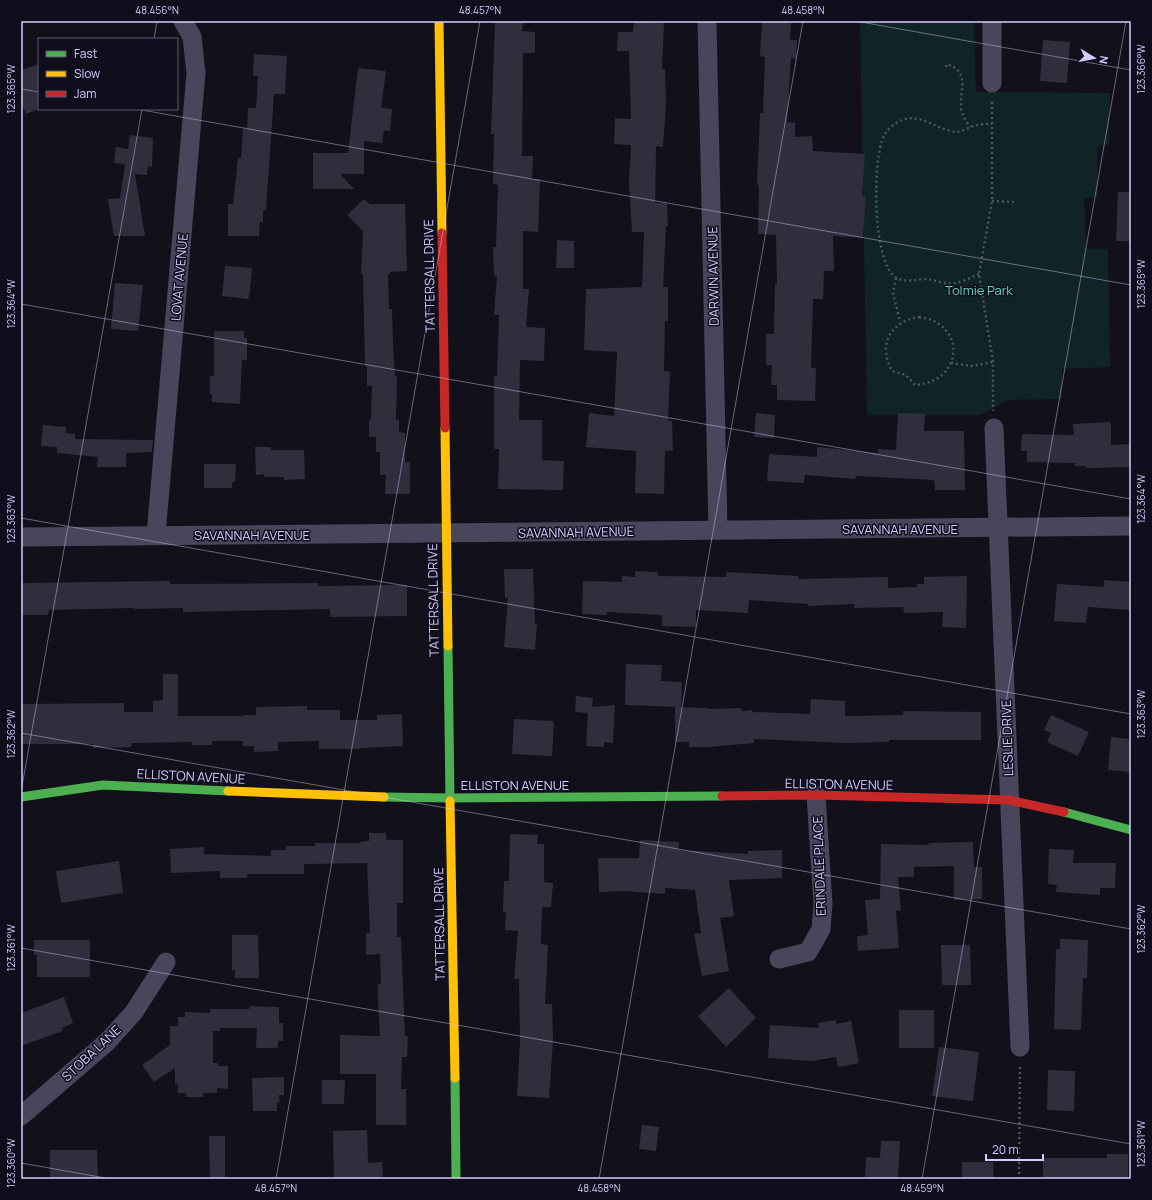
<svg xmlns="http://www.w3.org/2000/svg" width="1152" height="1200" font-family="Manrope,sans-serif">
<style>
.green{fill:#102425}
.building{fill:#302e3c}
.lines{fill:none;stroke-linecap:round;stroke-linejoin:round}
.path{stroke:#4a5764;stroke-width:2.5;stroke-dasharray:2 3;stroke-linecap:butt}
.street{stroke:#47465a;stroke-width:19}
.fast{stroke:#4caf50;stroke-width:9}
.slow{stroke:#ffc107;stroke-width:9}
.jam{stroke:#c62828;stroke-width:9}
.ticks{fill:none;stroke:#d3ccfc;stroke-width:1;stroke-opacity:0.45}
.labels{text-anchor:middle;stroke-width:3;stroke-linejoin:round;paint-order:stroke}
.street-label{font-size:13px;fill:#d3ccfc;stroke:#100d1d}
.park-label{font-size:13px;fill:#5cd8bd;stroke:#100d1d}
.neatline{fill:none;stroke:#d3ccfc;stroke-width:1.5}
.ticks-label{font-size:10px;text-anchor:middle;fill:#d3ccfc}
</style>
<rect width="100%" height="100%" fill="#12101a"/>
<path class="green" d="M 860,21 L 974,21 L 976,92 L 1110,93 L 1109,145 L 1097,146 L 1098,197 L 1084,198 L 1086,249 L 1108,249 L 1110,367 L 1062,369 L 1062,399 L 1009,400 L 980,415 L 867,415 Z"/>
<g class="building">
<path d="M 495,21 L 523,21 L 522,31 L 535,32 L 535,53 L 523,53 L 522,156 L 533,156 L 532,179 L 540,179 L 538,232 L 523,231 L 523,289 L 529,289 L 526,327 L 545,328 L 544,361 L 520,360 L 519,420 L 542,420 L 542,460 L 564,461 L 563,490 L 498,489 L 499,449 L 494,449 L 494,376 L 497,376 L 499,315 L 494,315 L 497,276 L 494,276 L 493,247 L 496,247 L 498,185 L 493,184 L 494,134 L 491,134 Z"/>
<path d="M 762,21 L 791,22 L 790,40 L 797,40 L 796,59 L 791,58 L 787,122 L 795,123 L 795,137 L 812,136 L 813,151 L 865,154 L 862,196 L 866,196 L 863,238 L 833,236 L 834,271 L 824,271 L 823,299 L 813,299 L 811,368 L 816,368 L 815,401 L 777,400 L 777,385 L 771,385 L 772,365 L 766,365 L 766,334 L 774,334 L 775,284 L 777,284 L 776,235 L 758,234 L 759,185 L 757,185 L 760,113 L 763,113 L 765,57 L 760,56 Z"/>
<path d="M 634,22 L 664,23 L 662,69 L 665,69 L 666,103 L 663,147 L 656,146 L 655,203 L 667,203 L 668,226 L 666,226 L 663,287 L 668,287 L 668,321 L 665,321 L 664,371 L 670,372 L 668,421 L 672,421 L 673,450 L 665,451 L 664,494 L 635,493 L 636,451 L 586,447 L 589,413 L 614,416 L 617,352 L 584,350 L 586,289 L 642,287 L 644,232 L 632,232 L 629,182 L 631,145 L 614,144 L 615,118 L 631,119 L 629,51 L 617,51 L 618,32 L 633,32 Z"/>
<path d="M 1043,40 L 1070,42 L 1067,83 L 1040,81 Z"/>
<path d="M 254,54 L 287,56 L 285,94 L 274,94 L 266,210 L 263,210 L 263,222 L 260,222 L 259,236 L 228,236 L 228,204 L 233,204 L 238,158 L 241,158 L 243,129 L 247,129 L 248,108 L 256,108 L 258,76 L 253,76 Z"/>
<path d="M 39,64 L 39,109 L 26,114 L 21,102 L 21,70 Z"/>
<path d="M 358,68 L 386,71 L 381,108 L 392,109 L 390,131 L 384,130 L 382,143 L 364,141 L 364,174 L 340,174 L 354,189 L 313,189 L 313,153 L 348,153 Z"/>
<path d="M 130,135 L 153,138 L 152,167 L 148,166 L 147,175 L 135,174 L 145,236 L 114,236 L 108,199 L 120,198 L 125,164 L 114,163 L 116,147 L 128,149 Z"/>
<path d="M 1118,192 L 1131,192 L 1131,241 L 1116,241 Z"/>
<path d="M 364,199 L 370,204 L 405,204 L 407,271 L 390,272 L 390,274 L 388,274 L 389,309 L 392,309 L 393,344 L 395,376 L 397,376 L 396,420 L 399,420 L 399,432 L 405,433 L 405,462 L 410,462 L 410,494 L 385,494 L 386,475 L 380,475 L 380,452 L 376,452 L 376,437 L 369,437 L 369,420 L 371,420 L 372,386 L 367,386 L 367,366 L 365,366 L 363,274 L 361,274 L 363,231 L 347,215 Z"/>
<path d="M 557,240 L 574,241 L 574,268 L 556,268 Z"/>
<path d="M 225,266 L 252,268 L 249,299 L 222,296 Z"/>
<path d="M 115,283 L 143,285 L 138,331 L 111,329 Z"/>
<path d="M 214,331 L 244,331 L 244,338 L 247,338 L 247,360 L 242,360 L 240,404 L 212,402 L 212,394 L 210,394 L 210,376 L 214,376 Z"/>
<path d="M 756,413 L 775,415 L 774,438 L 754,437 Z"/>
<path d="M 898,413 L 925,414 L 924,431 L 964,431 L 965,490 L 935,490 L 934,480 L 856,476 L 855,479 L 805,475 L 804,483 L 767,481 L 769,454 L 817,457 L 817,447 L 878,453 L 878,449 L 896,450 Z"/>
<path d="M 1111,422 L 1111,445 L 1131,444 L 1131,467 L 1086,468 L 1086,466 L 1075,466 L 1075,463 L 1027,462 L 1027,451 L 1021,451 L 1022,434 L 1074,435 L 1073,424 Z"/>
<path d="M 43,425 L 66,427 L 66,433 L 75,434 L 75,439 L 153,440 L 152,452 L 126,453 L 126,467 L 97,467 L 98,457 L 57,453 L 57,447 L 41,446 Z"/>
<path d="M 255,447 L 271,447 L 271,450 L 304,450 L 305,479 L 284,480 L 284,477 L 264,477 L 264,474 L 256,475 Z"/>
<path d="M 204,464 L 236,464 L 235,482 L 232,482 L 232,488 L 204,488 Z"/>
<path d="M 504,569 L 533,569 L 535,624 L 537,624 L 535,650 L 504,647 L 508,598 L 505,598 Z"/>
<path d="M 635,571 L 658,572 L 658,576 L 726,577 L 726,572 L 799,576 L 798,579 L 888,577 L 888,588 L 917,587 L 917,584 L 924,584 L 924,577 L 967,576 L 966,628 L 942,627 L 943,612 L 904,613 L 903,607 L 854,608 L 854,604 L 808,606 L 808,604 L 749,600 L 748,613 L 696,610 L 696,627 L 662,626 L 662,615 L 607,612 L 607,615 L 582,614 L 583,581 L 622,582 L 622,576 L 635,577 Z"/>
<path d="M 1104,580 L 1131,582 L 1131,610 L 1088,607 L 1086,623 L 1054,621 L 1057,584 L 1104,587 Z"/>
<path d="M 170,581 L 170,584 L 318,583 L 318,586 L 407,585 L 407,616 L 330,617 L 330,609 L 183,612 L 183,608 L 134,609 L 134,608 L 49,610 L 48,615 L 21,615 L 21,583 Z"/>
<path d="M 626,664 L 662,665 L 661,681 L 682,682 L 681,707 L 625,705 Z"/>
<path d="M 163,674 L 178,674 L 178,716 L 243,716 L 243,715 L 256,715 L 256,707 L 307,706 L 307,710 L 340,710 L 340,720 L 377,720 L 377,715 L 402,714 L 403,746 L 360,748 L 360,749 L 319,749 L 319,741 L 278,742 L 278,751 L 254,752 L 254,746 L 243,746 L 243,741 L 212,741 L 212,745 L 192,745 L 192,742 L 131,743 L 131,747 L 93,748 L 93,744 L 21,744 L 21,704 L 124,703 L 124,712 L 153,712 L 153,701 L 163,700 Z"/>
<path d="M 576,696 L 593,698 L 592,707 L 615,705 L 613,743 L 604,742 L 604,747 L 586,746 L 588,713 L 575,712 Z"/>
<path d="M 811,699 L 845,701 L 845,716 L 903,715 L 903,711 L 981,712 L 981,740 L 889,740 L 889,742 L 844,743 L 754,739 L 754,743 L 709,747 L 689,747 L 689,742 L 675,742 L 675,707 L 709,708 L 709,709 L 741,708 L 742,711 L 752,710 L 752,712 L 810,714 Z"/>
<path d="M 1051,715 L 1089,732 L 1078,756 L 1047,742 L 1051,733 L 1044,730 Z"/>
<path d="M 514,719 L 554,721 L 552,756 L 512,754 Z"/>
<path d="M 1111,737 L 1131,739 L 1131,772 L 1108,770 Z"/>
<path d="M 369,833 L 386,833 L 386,840 L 403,840 L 403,903 L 397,903 L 397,937 L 401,937 L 405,1036 L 408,1036 L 407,1057 L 402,1057 L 401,1089 L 406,1089 L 406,1125 L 376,1125 L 376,1074 L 340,1074 L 340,1035 L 380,1036 L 378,1000 L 378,984 L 381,984 L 380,954 L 366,955 L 366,933 L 370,933 L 367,863 L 304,864 L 304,874 L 248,874 L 247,878 L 220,878 L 220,871 L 171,873 L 170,849 L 204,847 L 204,854 L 271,856 L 271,850 L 286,850 L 286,846 L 315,846 L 315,843 L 360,843 L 360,842 L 369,841 Z"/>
<path d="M 510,834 L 538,835 L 537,844 L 544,844 L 544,882 L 553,883 L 551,907 L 542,907 L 541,944 L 548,945 L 545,1004 L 552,1004 L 553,1041 L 549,1098 L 517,1096 L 520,1041 L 519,979 L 514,979 L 518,931 L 505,930 L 506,912 L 503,912 L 504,881 L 509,881 Z"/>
<path d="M 640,840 L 679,842 L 678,850 L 748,854 L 748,851 L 782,850 L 782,878 L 729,880 L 734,916 L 720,918 L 729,971 L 702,976 L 694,934 L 701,933 L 695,890 L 665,888 L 665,894 L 624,891 L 599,892 L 598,858 L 639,858 Z"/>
<path d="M 973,842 L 974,867 L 982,867 L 982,899 L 954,900 L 954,866 L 914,867 L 914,877 L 898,877 L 901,910 L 896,911 L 899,948 L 858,951 L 857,936 L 868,935 L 865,900 L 880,899 L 881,844 L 929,845 L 928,843 Z"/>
<path d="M 1049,849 L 1074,850 L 1073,863 L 1116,863 L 1115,888 L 1100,888 L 1100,895 L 1056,892 L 1057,885 L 1048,884 Z"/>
<path d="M 119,861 L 123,893 L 61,903 L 56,871 Z"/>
<path d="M 232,935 L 258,935 L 259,978 L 235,978 L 235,970 L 232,970 Z"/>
<path d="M 1060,939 L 1088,940 L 1087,978 L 1083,978 L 1081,1030 L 1054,1029 L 1056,949 L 1060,949 Z"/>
<path d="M 34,940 L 90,940 L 90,977 L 37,977 L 37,955 L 34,955 Z"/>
<path d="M 941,945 L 970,945 L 971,985 L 942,985 Z"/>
<path d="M 729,988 L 756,1018 L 726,1047 L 698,1016 Z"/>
<path d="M 64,997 L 73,1023 L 62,1028 L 63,1031 L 21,1046 L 21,1013 Z"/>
<path d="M 250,1006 L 279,1007 L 279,1023 L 283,1023 L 283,1041 L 278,1041 L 278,1048 L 256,1048 L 257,1028 L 220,1028 L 220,1031 L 213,1031 L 213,1063 L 218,1063 L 218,1066 L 228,1066 L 228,1089 L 217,1088 L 217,1093 L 203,1093 L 203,1097 L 186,1097 L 186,1093 L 178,1093 L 178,1084 L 175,1084 L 175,1068 L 154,1082 L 142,1065 L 170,1045 L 170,1026 L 178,1026 L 178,1017 L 185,1017 L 185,1012 L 210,1013 L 210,1009 L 249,1009 Z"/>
<rect x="899" y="1010" width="35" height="38"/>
<path d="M 836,1020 L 836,1024 L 851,1021 L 859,1063 L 838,1067 L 836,1057 L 812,1061 L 768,1058 L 770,1025 L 819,1028 L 818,1023 Z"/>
<path d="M 939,1047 L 979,1052 L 973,1101 L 932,1096 Z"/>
<path d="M 1048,1070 L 1075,1071 L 1074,1111 L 1047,1110 Z"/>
<path d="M 284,1077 L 284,1095 L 279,1095 L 280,1103 L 277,1102 L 277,1111 L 253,1111 L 252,1078 Z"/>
<path d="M 322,1080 L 345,1080 L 344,1104 L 322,1104 Z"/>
<path d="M 642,1125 L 659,1127 L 656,1151 L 639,1149 Z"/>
<path d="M 367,1130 L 368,1163 L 382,1162 L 383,1179 L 334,1179 L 333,1131 Z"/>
<path d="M 209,1136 L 225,1136 L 225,1179 L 210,1179 Z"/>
<path d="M 881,1141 L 900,1141 L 898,1179 L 865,1179 L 866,1157 L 880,1158 Z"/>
<path d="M 50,1150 L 97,1150 L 98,1179 L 50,1179 Z"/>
<path d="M 1107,1154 L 1128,1154 L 1128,1179 L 1043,1179 L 1043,1158 L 1107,1158 Z"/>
<path d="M 962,1162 L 993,1162 L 994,1179 L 962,1179 Z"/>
</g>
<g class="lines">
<g class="path">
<path d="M 946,67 L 947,64 C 970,72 960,88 961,107 C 961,114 966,121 970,127"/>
<path d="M 992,102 L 992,201 L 979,274 L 993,362 L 993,411"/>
<path d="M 992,201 L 1016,202"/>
<path d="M 979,274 C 968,279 957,285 945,283 C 939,282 933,280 927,279 C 918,279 905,283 897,278 C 872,266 872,158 884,136 C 887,129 895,123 902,120 C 918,113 936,128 951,131 C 961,134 967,127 977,125 C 981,124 987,124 992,124"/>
<path d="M 896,278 L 893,293 L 900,322"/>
<path d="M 919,317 C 967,323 964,382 915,385 L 906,375 L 892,371 C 878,345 889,322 919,317 Z"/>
<path d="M 951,363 L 971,366 L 993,362"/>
<path d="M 1019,1179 L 1020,1066"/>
</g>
<g class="street">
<path d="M 707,21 L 718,530"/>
<path d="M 992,21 L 992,83"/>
<path d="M 994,428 L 1020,1047"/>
<path d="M 156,535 L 196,73 L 192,37 L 183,21"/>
<path d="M 21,537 L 1131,526"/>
<path d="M 779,959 L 808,952 L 821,929 L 823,904 L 816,795"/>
<path d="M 21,1116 L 107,1042 L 134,1012 L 166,962"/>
</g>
<g class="fast">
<path d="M 448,646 L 450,801"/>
<path d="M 21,797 L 103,785 L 228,791"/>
<path d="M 384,797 L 450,798 L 722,796"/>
<path d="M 1064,812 L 1131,830"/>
<path d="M 455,1078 L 456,1179"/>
</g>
<g class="slow">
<path d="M 439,21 L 442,233"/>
<path d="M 445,428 L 448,646"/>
<path d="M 228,791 L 384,797"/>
<path d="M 450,801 L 455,1078"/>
</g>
<g class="jam">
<path d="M 442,233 L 445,428"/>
<path d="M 722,796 L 816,795 L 1009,800 L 1064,812"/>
</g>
</g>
<path class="ticks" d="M 855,21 L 1131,70M 154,39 L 157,21M 21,89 L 39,92M 136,109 L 1131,285M 21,304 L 1131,499M 21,518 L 1131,714M 21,733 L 1131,929M 21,792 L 142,109M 21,948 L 1131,1144M 21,1163 L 111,1179M 276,1179 L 480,21M 599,1179 L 803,21M 922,1179 L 1126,21"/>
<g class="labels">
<g class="street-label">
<text transform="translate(429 276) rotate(-91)" y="5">TATTERSALL DRIVE</text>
<text transform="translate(713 276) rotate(-91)" y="5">DARWIN AVENUE</text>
<text transform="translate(179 277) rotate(-85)" y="5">LOVAT AVENUE</text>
<text x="900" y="534">SAVANNAH AVENUE</text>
<text transform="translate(576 532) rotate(-1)" y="5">SAVANNAH AVENUE</text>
<text x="252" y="540">SAVANNAH AVENUE</text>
<text transform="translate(433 600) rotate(-91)" y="5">TATTERSALL DRIVE</text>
<text transform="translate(1007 738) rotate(-92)" y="5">LESLIE DRIVE</text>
<text transform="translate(191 776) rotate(3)" y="5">ELLISTON AVENUE</text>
<text transform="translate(839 784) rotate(1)" y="5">ELLISTON AVENUE</text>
<text x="515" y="790">ELLISTON AVENUE</text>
<text transform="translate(819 866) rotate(-92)" y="5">ERINDALE PLACE</text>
<text transform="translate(439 924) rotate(-91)" y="5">TATTERSALL DRIVE</text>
<text transform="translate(91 1053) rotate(-43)" y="5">STOBA LANE</text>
</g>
<g class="park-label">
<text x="979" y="295">Tolmie Park</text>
</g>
</g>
<rect width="1152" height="1200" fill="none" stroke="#100d1d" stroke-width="44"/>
<rect x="38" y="38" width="140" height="72" fill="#100d1d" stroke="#5e5976"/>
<rect x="46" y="51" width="20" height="6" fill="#4caf50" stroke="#5e5976"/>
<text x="74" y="58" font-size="12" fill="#d3ccfc">Fast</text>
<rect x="46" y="71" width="20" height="6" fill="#ffc107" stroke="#5e5976"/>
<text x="74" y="78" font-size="12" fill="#d3ccfc">Slow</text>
<rect x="46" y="91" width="20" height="6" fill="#c62828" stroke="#5e5976"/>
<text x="74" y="98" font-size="12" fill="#d3ccfc">Jam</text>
<g transform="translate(1094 58) rotate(100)" stroke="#100d1d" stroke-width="3" paint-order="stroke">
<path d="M0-3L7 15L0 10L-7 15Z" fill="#d3ccfc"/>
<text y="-6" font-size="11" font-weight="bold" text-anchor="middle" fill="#d3ccfc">N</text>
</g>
<path d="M986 1154v6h57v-6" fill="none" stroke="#d3ccfc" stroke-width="2"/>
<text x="992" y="1154" font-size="12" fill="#d3ccfc" stroke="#100d1d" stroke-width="3" paint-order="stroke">20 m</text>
<rect x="22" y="22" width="1108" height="1156" class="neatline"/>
<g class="ticks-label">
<text x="157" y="14">48.456°N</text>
<text x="480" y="14">48.457°N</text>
<text x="803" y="14">48.458°N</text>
<text transform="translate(1141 69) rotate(-90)" y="4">123.366°W</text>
<text transform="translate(11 89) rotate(-90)" y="4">123.365°W</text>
<text transform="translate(1141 284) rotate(-90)" y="4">123.365°W</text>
<text transform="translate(11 304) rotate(-90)" y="4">123.364°W</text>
<text transform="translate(1141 499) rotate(-90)" y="4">123.364°W</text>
<text transform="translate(11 519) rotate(-90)" y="4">123.363°W</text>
<text transform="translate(1141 714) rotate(-90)" y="4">123.363°W</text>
<text transform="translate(11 734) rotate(-90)" y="4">123.362°W</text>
<text transform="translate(1141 929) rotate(-90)" y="4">123.362°W</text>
<text transform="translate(11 948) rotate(-90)" y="4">123.361°W</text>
<text transform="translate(1141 1144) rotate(-90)" y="4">123.361°W</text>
<text transform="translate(11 1163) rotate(-90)" y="4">123.360°W</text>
<text x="276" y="1192">48.457°N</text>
<text x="599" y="1192">48.458°N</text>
<text x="922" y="1192">48.459°N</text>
</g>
</svg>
